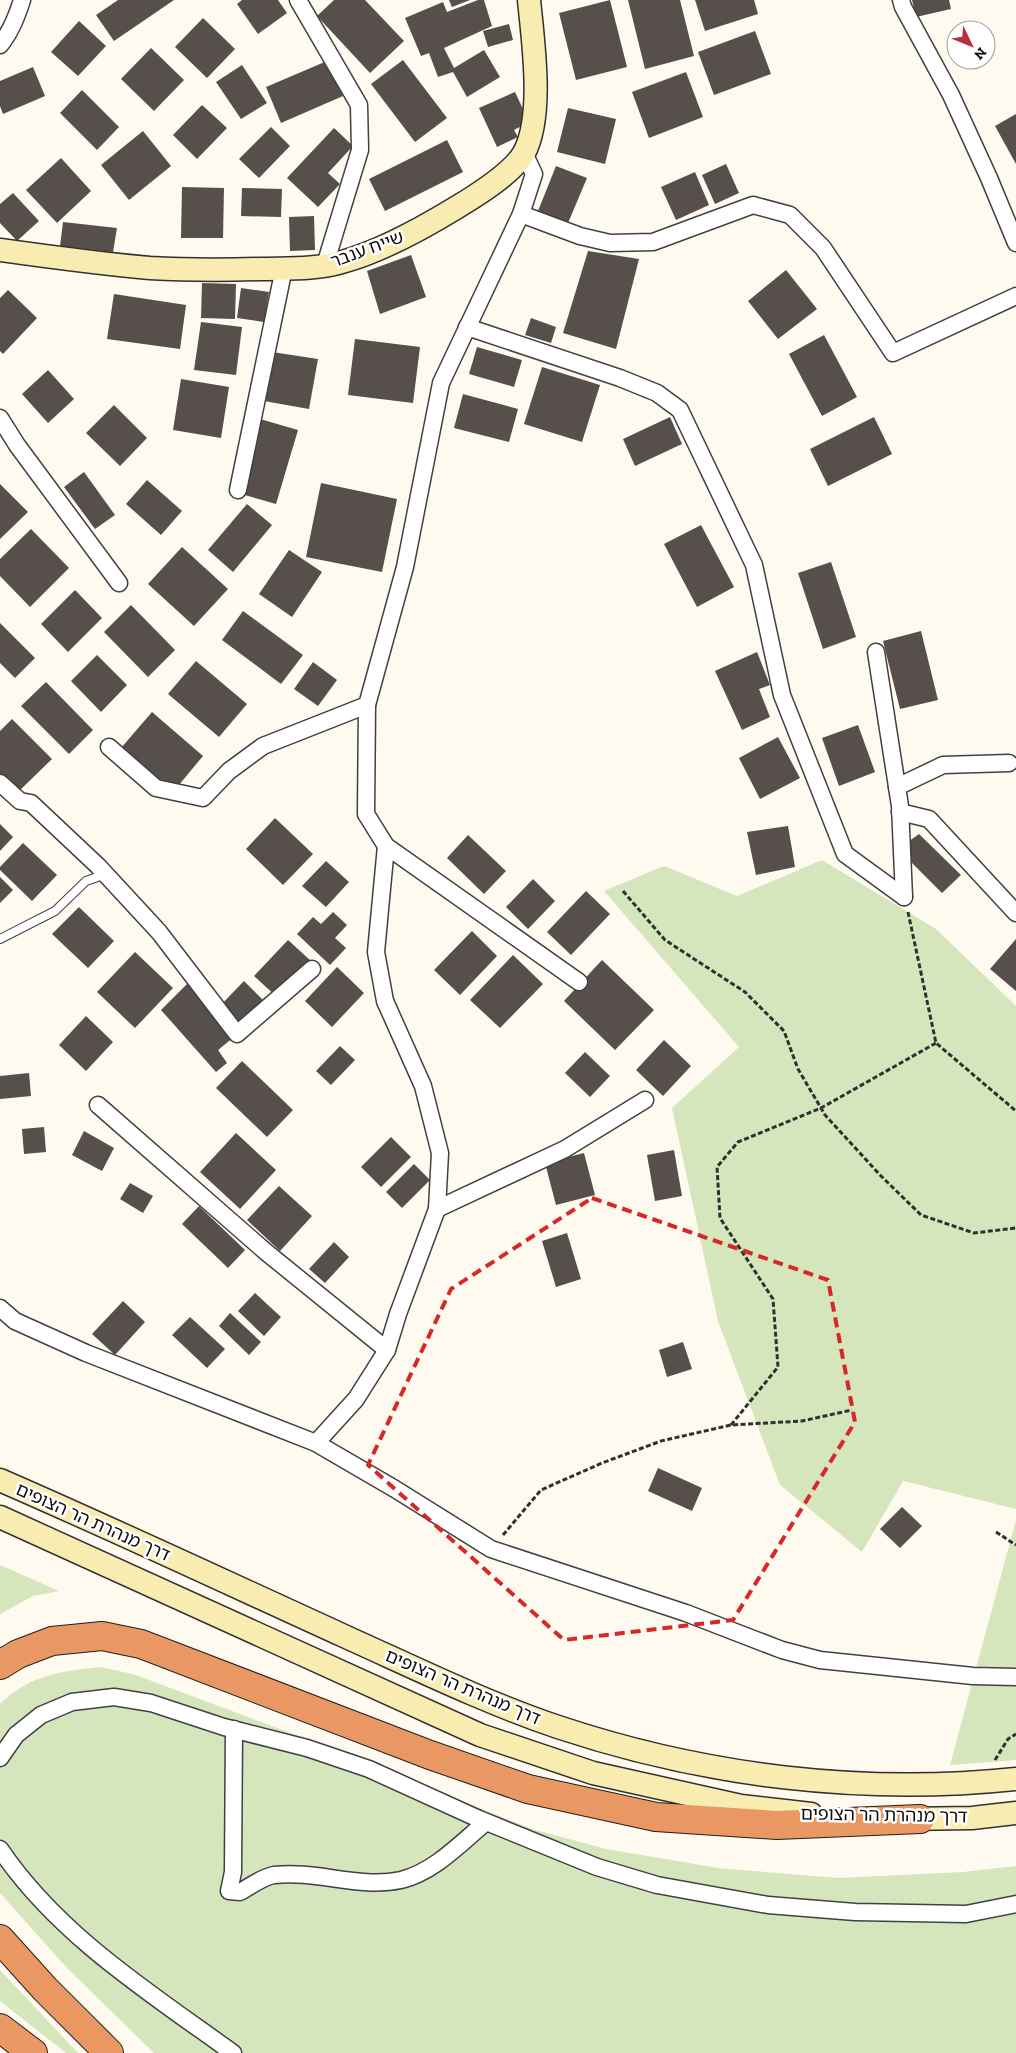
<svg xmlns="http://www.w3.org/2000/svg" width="1016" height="2053" font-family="'Zilla Slab','Noto Sans Hebrew',serif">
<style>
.green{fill:#d5e6bc}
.building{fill:#564f4b}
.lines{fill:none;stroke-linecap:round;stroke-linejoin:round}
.lane-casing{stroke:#414141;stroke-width:10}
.street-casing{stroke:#414141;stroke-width:19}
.secondary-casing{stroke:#303030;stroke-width:25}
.highway-casing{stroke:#1f1f1f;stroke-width:30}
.path{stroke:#303030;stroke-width:3;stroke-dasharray:5 2.5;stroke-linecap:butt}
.lane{stroke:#fff;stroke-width:8}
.street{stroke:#fff;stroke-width:16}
.secondary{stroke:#f9ecb0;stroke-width:22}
.highway{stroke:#e99863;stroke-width:28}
.marked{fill:none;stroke:#d62828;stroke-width:4;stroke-dasharray:10 6;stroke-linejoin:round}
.labels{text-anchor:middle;stroke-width:5;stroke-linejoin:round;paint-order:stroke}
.street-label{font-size:18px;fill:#0e0e0e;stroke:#fff}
</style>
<rect width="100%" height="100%" fill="#fefaf0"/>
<g class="green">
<path d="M 822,860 L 936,929 L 1016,1006 L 1016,1509 L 903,1481 L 862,1552 L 780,1485 L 718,1321 L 672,1108 L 739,1047 L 604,891 L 664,866 L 737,896 Z"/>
<path d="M 1016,1520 L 1016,1760 L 950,1765 Z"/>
<path d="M 0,1565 L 59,1591 L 33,1596 L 0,1614 Z"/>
<path d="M 100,1667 L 133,1674 L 312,1741 L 532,1829 L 606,1849 L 718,1868 L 839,1878 L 963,1872 L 1016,1866 L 1016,2053 L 154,2053 L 67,1968 L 0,1893 L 0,1704 C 30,1675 61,1671 100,1667 Z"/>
<path d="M 0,1970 L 78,2053 L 66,2053 L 0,2001 Z"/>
</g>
<g class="building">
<path d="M 118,0 L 174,0 L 114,41 L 96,15 Z"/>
<path d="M 242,0 L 278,0 L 287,13 L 258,34 L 237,4 Z"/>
<path d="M 334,0 L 365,0 L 404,41 L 370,73 L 317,16 Z"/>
<path d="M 449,0 L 470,0 L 452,7 Z"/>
<path d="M 478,0 L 484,0 L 492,26 L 444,48 L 454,68 L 484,50 L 500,77 L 467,97 L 453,72 L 438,77 L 429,53 L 421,56 L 405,18 L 443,2 L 447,12 Z"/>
<path d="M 610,0 L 627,67 L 576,80 L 559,13 Z"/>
<path d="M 628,0 L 680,0 L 694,56 L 645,69 Z"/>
<path d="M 695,0 L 754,0 L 758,14 L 705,31 Z"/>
<path d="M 912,0 L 949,0 L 951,9 L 916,17 Z"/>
<path d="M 203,18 L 235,49 L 207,78 L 175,47 Z"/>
<path d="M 79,21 L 106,46 L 78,76 L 51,52 Z"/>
<path d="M 509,24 L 513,40 L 488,47 L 483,31 Z"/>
<path d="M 755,31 L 771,74 L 714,95 L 698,52 Z"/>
<path d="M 151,48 L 184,80 L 154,111 L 121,79 Z"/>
<path d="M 403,60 L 447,118 L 415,142 L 371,84 Z"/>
<path d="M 327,61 L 343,96 L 281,123 L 266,87 Z"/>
<path d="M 242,65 L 267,103 L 241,119 L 216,82 Z"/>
<path d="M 33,67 L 45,96 L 3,114 L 0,106 L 0,81 Z"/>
<path d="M 686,72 L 703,117 L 649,138 L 632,92 Z"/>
<path d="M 82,90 L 119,127 L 97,150 L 60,113 Z"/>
<path d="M 515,92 L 529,122 L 514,130 L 518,137 L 497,147 L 479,108 Z"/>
<path d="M 202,105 L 227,128 L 197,159 L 173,135 Z"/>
<path d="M 568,108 L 616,119 L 605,164 L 557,152 Z"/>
<path d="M 1016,114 L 1016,164 L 995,126 Z"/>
<path d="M 271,127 L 290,146 L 259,178 L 239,159 Z"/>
<path d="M 334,128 L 353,146 L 328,173 L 340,184 L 318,207 L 287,178 Z"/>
<path d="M 143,131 L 171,166 L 129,200 L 101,165 Z"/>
<path d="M 447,140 L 463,172 L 385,211 L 369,179 Z"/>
<path d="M 61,158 L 91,191 L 57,223 L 26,190 Z"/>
<path d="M 726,164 L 739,193 L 715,204 L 702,175 Z"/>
<path d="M 556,166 L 587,178 L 568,223 L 538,211 Z"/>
<path d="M 695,172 L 709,205 L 676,220 L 661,187 Z"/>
<path d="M 182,187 L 224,188 L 223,238 L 181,238 Z"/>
<path d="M 242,188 L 282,189 L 281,217 L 241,216 Z"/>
<path d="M 13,193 L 39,221 L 17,241 L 0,223 L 0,204 Z"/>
<path d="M 314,216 L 315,250 L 290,251 L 289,217 Z"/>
<path d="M 63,222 L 117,228 L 113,252 L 60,246 Z"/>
<path d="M 588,251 L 639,259 L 616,349 L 563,333 Z"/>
<path d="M 411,255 L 426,297 L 380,314 L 367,271 Z"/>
<path d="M 786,270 L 817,309 L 778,339 L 748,301 Z"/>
<path d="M 202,283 L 236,284 L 235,319 L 201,318 Z"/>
<path d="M 241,288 L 269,292 L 264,322 L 237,318 Z"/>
<path d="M 8,290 L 37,318 L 3,354 L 0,351 L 0,298 Z"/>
<path d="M 114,294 L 186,305 L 180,349 L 107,339 Z"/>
<path d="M 531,318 L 556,327 L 551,343 L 525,335 Z"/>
<path d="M 201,322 L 242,327 L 236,375 L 194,370 Z"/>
<path d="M 824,335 L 857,397 L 822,416 L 789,354 Z"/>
<path d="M 355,339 L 420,347 L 413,403 L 348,395 Z"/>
<path d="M 477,347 L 522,360 L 514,387 L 469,374 Z"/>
<path d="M 272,352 L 318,359 L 309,409 L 264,401 Z"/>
<path d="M 542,367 L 600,385 L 582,442 L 524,424 Z"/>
<path d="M 48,370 L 74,399 L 48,423 L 22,394 Z"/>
<path d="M 181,379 L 229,387 L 221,438 L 173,430 Z"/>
<path d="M 463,394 L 518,409 L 509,442 L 454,428 Z"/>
<path d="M 114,405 L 147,438 L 120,466 L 86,433 Z"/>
<path d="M 670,417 L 682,444 L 635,466 L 623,439 Z"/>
<path d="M 874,417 L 892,454 L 828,486 L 810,449 Z"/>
<path d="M 260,419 L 298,430 L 276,504 L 238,493 Z"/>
<path d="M 84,472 L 115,515 L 95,529 L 64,487 Z"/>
<path d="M 147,480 L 182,511 L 161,535 L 126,504 Z"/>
<path d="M 321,483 L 397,499 L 382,572 L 306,557 Z"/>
<path d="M 0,484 L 28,512 L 0,539 Z"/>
<path d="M 247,504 L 272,525 L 233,572 L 208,550 Z"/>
<path d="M 701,525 L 734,587 L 697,607 L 664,544 Z"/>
<path d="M 31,529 L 69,568 L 30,607 L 0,576 L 0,559 Z"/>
<path d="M 182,547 L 228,589 L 194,626 L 148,584 Z"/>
<path d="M 289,550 L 322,572 L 292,617 L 259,594 Z"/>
<path d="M 831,562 L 856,637 L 823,649 L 798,573 Z"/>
<path d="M 75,590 L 102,618 L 68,652 L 41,624 Z"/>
<path d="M 131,605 L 175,650 L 148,677 L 104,632 Z"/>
<path d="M 243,611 L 303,655 L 281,684 L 222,640 Z"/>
<path d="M 0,623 L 35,658 L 15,678 L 0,663 Z"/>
<path d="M 921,631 L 938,700 L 900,709 L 883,641 Z"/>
<path d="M 757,652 L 770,685 L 759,689 L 770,717 L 742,730 L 715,671 Z"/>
<path d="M 97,655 L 127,685 L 101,712 L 71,681 Z"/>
<path d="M 196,661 L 247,704 L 219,737 L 168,694 Z"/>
<path d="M 313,662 L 337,680 L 318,706 L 294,689 Z"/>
<path d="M 46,682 L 93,730 L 69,754 L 21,706 Z"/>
<path d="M 152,712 L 203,756 L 173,792 L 121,748 Z"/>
<path d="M 12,719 L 52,759 L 15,795 L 0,780 L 0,731 Z"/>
<path d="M 858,725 L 875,772 L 839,786 L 822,738 Z"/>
<path d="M 778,737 L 800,778 L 760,799 L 739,758 Z"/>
<path d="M 275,818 L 313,854 L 283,885 L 246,849 Z"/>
<path d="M 0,824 L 13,837 L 0,851 Z"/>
<path d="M 788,826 L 795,867 L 756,875 L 747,832 Z"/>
<path d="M 919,834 L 961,875 L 942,893 L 912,863 L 908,842 Z"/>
<path d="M 468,835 L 506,871 L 484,894 L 447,858 Z"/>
<path d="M 23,843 L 57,875 L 32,901 L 0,870 L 0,867 Z"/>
<path d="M 326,861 L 349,882 L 326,907 L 302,886 Z"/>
<path d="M 0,877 L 13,890 L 0,903 Z"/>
<path d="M 533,879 L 555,901 L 528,929 L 506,907 Z"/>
<path d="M 586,891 L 610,914 L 571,955 L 547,932 Z"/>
<path d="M 79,907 L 114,941 L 88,968 L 52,934 Z"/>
<path d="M 333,912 L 347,925 L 335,938 L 346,948 L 330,965 L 297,934 L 313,917 L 321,924 Z"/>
<path d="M 472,931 L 497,956 L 460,995 L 434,970 Z"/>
<path d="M 1016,939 L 1016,991 L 990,969 Z"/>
<path d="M 288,940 L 311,961 L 277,997 L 254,976 Z"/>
<path d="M 135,952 L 173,988 L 135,1028 L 97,992 Z"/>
<path d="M 513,955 L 543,984 L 500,1028 L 470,1000 Z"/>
<path d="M 602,960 L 654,1010 L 615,1050 L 564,1001 Z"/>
<path d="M 337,967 L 364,993 L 332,1027 L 305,1001 Z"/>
<path d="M 190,981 L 234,1037 L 218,1050 L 227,1063 L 216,1072 L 161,1010 Z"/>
<path d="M 244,981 L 265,1002 L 237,1031 L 216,1010 Z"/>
<path d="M 86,1016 L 113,1042 L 86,1071 L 59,1045 Z"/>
<path d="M 664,1040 L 691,1066 L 663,1096 L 636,1070 Z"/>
<path d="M 340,1046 L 355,1060 L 331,1085 L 316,1071 Z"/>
<path d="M 585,1052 L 610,1076 L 590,1097 L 565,1073 Z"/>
<path d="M 242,1061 L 293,1110 L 267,1137 L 216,1088 Z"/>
<path d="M 29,1073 L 31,1096 L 0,1099 L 0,1076 Z"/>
<path d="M 44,1127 L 46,1152 L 24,1154 L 22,1129 Z"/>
<path d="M 84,1131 L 114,1148 L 102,1171 L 72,1155 Z"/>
<path d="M 236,1133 L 276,1170 L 240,1209 L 200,1172 Z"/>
<path d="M 391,1137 L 411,1157 L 381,1187 L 361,1167 Z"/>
<path d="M 674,1150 L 682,1196 L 655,1201 L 647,1155 Z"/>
<path d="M 584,1153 L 595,1195 L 556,1205 L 545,1163 Z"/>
<path d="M 414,1164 L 430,1180 L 402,1208 L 386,1192 Z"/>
<path d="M 130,1183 L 153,1196 L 143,1213 L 120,1199 Z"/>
<path d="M 279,1186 L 312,1216 L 280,1251 L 247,1220 Z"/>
<path d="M 199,1206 L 245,1250 L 228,1268 L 182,1224 Z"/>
<path d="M 567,1233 L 581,1279 L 556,1287 L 542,1241 Z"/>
<path d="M 334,1242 L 349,1257 L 325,1283 L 309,1269 Z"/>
<path d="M 255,1293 L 281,1317 L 264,1336 L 238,1311 Z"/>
<path d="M 123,1301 L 145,1322 L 115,1355 L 92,1334 Z"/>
<path d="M 230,1313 L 261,1342 L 249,1355 L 219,1326 Z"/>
<path d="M 190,1317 L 225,1349 L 207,1368 L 172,1335 Z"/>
<path d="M 683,1342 L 692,1369 L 667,1377 L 659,1350 Z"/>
<path d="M 658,1468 L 702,1488 L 692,1511 L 648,1491 Z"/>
<path d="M 902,1507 L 922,1526 L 900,1548 L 880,1529 Z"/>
</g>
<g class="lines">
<defs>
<path id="lane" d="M 0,939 L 55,911 L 86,881 L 106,874"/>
<g id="street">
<path d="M 298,0 L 359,105 L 360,150 L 325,265"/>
<path d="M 901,0 L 903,7 L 951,95 L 989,178 L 1016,243"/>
<path d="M 0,45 C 11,32 17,16 22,0"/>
<path d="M 524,153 L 534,174 L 521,214 L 441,383 L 405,567 L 367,705 L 366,814 L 386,846 L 579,982"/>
<path d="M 521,214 L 580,236 L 610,243 L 653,242 L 753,205 L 790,215 L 823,248 L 893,353 L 1016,296"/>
<path d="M 467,327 L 620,378 L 657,393 L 680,410 L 754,565 L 782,695 L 845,854 L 904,897"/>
<path d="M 0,418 L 17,445 L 119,583"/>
<path d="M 238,490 L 284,268"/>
<path d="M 876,652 L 900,806 L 904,897"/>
<path d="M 109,747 L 156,788 L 203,798 L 229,771 L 263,746 L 367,705"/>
<path d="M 0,783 L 20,801 L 31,803 L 98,866 L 159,932 L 237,1034 L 312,969"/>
<path d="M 897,787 L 943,765 L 1009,763"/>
<path d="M 900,812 L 929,819 L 1016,913"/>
<path d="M 98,1105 L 266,1252 L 387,1350"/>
<path d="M 437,1209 L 565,1149 L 645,1100"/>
<path d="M 0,1308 L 15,1321 L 86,1353 L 316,1443 L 395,1489 L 491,1549 L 686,1613 L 782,1650 L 820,1660 L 973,1676 L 1016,1677"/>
<path d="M 316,1443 L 356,1399 L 387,1350 L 398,1314 L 437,1209 L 440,1153 L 423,1086 L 385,1001 L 376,952 L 386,846"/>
<path d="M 234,1729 L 233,1872 L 229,1891 L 240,1892 C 251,1886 262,1877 274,1875 C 317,1870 359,1889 401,1880 C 434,1872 461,1843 486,1822"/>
<path d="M 0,1758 L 16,1735 L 41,1715 L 72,1702 L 114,1697 L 151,1703 L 224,1727 L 307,1748 L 369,1769 L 479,1819 L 597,1867 L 657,1885 L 768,1905 L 855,1912 L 966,1914 L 1016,1904"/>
<path d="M 0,1849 C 58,1935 150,1993 233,2053"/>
</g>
<g id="secondary">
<path d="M 0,250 C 50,257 100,264 150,268 C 186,270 223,270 259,269 C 286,268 315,270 342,262 C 379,252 421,229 454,209 C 474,197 512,174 524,153 C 544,116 533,41 529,0"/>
<path d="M 0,1480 C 115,1530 230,1584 344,1636 C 415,1668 484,1702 558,1727 C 705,1776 862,1795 1016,1779"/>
<path d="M 0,1517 L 480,1735 L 593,1773 L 741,1806 L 811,1814"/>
<path d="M 903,1819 L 972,1818 L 1016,1813"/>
</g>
<g id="highway">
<path d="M 0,1665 L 18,1654 L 52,1641 L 102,1636 L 141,1644 L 430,1755 L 528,1789 L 656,1817 L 777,1825 L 920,1819"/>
<path d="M 0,1939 L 45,1989 L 109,2053"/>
<path d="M 0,2028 L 33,2053"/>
</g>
</defs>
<use href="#lane" class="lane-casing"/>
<use href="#street" class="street-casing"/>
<use href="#secondary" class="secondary-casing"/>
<use href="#highway" class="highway-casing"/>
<g class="path">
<path d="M 623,891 L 665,940 L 745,992 L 784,1031 L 798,1069 L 825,1115 L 881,1176 L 921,1215 L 974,1233 L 1016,1228"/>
<path d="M 908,912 L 936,1043 L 1016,1111"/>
<path d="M 731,1425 L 778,1367 L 773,1299 L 720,1218 L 717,1167 L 738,1142 L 821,1108 L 936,1043"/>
<path d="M 996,1532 L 1016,1545"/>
<path d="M 503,1535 L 541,1490 L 602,1463 L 661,1441 L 731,1425 L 802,1421 L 852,1410"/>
<path d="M 995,1760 L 1008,1739 L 1016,1734"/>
</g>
<use href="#lane" class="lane"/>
<use href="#street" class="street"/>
<use href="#secondary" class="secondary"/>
<use href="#highway" class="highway"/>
</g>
<path class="marked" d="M 592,1198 L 828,1280 L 855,1422 L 733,1620 L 564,1640 L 368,1465 L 451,1289 Z"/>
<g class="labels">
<g class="street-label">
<text transform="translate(367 249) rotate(-20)" y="6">שייח ענבר</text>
<text transform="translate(93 1522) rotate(24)" y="6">דרך מנהרת הר הצופים</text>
<text transform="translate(463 1687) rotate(23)" y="6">דרך מנהרת הר הצופים</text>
<text transform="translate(884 1815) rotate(1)" y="6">דרך מנהרת הר הצופים</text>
</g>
</g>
<g transform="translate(971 45) rotate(133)"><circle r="24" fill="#ffffff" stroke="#9f9f9f"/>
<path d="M0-4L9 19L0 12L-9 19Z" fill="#b4303f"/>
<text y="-8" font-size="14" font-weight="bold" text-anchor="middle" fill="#0e0e0e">N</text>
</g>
</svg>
